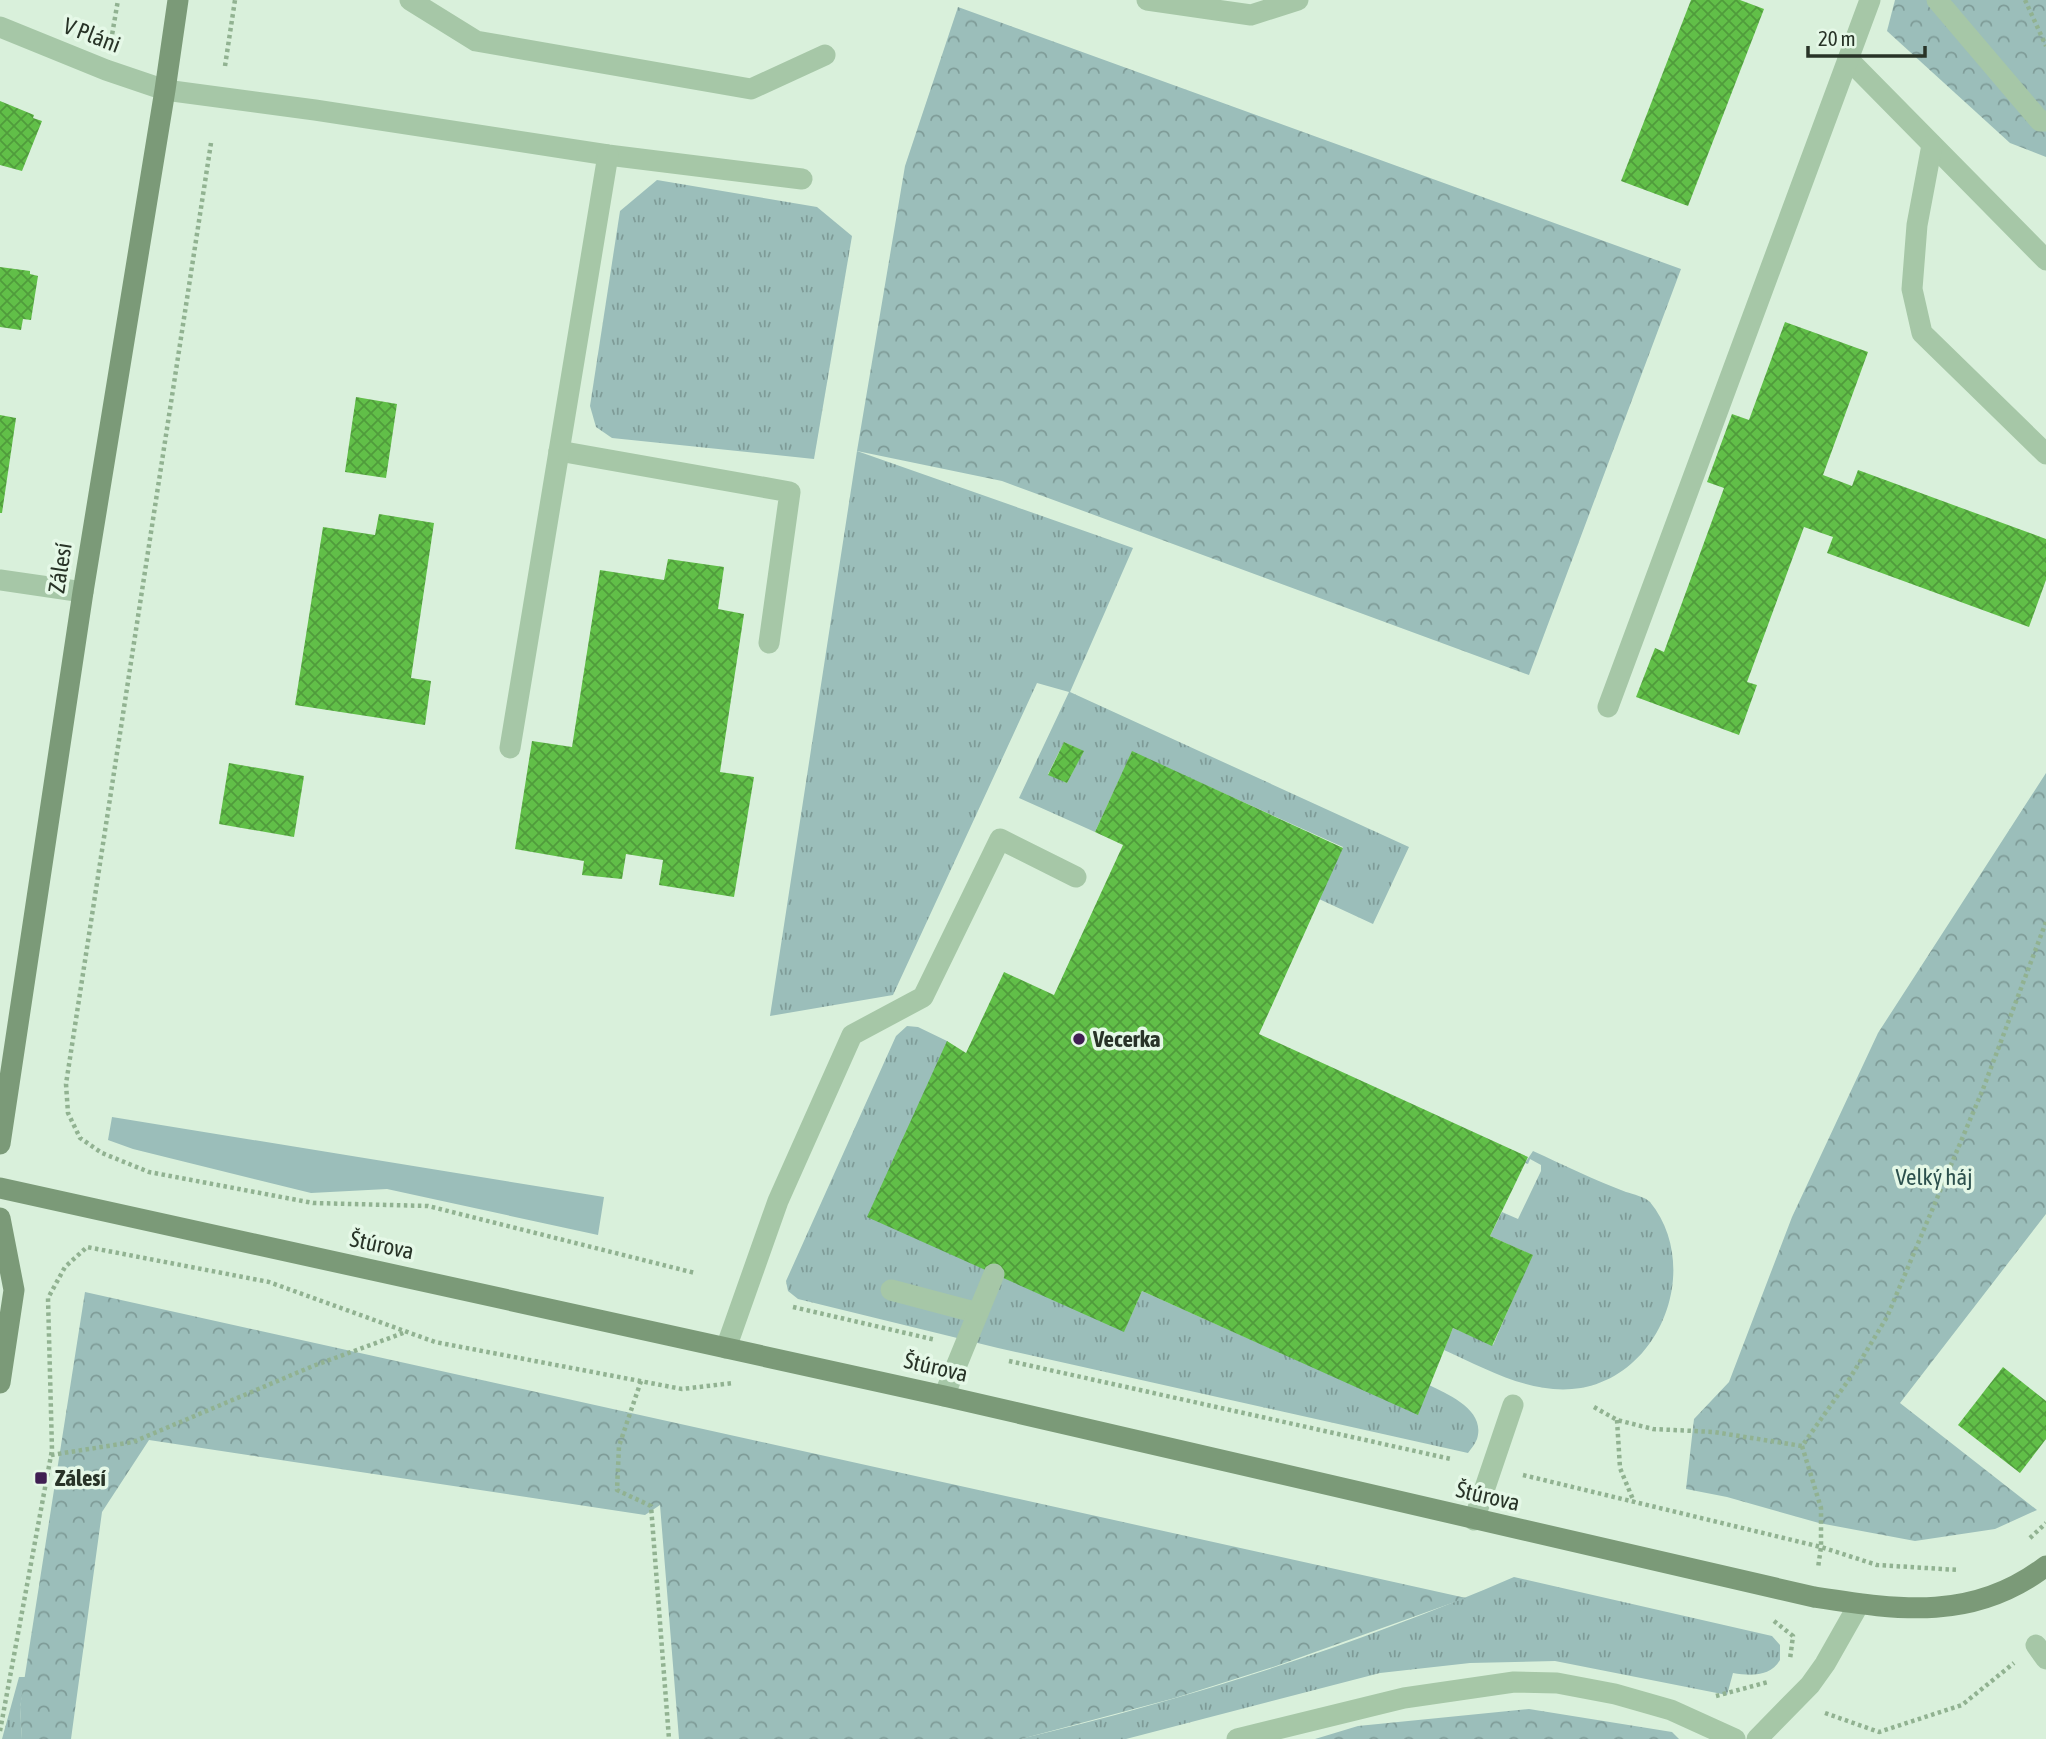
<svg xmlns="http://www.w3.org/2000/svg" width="2046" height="1739" font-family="'Asap Condensed',sans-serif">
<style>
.grass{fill:url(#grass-tufts);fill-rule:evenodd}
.forest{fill:url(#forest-crowns)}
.garden{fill:#9bbeba}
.building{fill:url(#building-cross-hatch)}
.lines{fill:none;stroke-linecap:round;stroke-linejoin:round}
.path{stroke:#91b291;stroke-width:4.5;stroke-dasharray:3.5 3.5;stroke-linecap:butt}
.lane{stroke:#a6c7a7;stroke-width:21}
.street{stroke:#a6c7a7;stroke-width:21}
.secondary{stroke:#7b9a78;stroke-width:21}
.poi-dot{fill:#3f1f52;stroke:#e5f8e7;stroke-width:2.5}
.labels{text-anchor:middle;stroke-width:7;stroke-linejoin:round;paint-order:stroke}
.street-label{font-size:23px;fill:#283327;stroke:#e5f8e7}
.poi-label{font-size:23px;font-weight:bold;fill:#283327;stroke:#e5f8e7;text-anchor:start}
.park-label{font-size:23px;fill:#2c504d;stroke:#e5f8e7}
</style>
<defs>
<pattern id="grass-tufts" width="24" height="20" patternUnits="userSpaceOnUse" patternTransform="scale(1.75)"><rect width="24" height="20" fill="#9bbeba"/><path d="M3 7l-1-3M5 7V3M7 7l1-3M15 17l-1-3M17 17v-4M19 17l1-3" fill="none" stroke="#7e9b97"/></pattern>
<pattern id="forest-crowns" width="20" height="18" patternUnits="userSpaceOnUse" patternTransform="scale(1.75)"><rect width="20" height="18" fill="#9bbeba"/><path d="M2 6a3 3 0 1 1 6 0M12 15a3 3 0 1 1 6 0" fill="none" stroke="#7e9b97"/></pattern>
<pattern id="building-cross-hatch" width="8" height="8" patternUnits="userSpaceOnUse" patternTransform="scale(1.75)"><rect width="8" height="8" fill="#61bf48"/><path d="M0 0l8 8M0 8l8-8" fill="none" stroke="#509c3c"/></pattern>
</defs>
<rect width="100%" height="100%" fill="#d9f0db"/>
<g class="grass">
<path d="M 657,180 L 817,207 L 852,236 L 814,459 L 612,438 L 596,427 L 590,406 L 620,211 Z"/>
<path d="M 857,451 L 1133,548 L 1070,692 L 1409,847 L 1373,924 L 1319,899 L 1343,847 L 1132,752 L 1095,832 L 1019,798 L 1069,692 L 1037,683 L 893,995 L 770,1016 ZM 1064,742 L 1083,751 L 1067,783 L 1048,774 Z"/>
<path d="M 907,1026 L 918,1027 L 947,1041 L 1124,1331 L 1142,1291 L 1418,1414 L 1429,1385 C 1449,1395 1486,1410 1477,1439 C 1475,1444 1471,1449 1468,1453 L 998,1348 L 798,1299 L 788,1291 L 786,1281 L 896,1036 Z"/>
<path d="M 1533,1151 C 1564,1165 1594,1180 1626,1192 C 1633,1194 1645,1197 1650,1202 C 1702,1266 1662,1374 1581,1388 C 1532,1396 1487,1369 1444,1350 L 1453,1328 L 1493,1345 L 1532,1255 L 1490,1236 L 1502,1212 L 1518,1219 L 1541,1171 L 1541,1165 L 1530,1159 L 1528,1164 L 1525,1163 Z"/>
<path d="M 1514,1577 L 1772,1636 L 1780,1645 L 1780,1660 C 1770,1677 1750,1676 1733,1673 L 1727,1695 L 1555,1661 L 1470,1663 L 1380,1673 L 1126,1739 L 1020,1739 C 1189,1699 1356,1645 1514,1577 Z"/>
<path d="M 19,1677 L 26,1677 L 20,1707 L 22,1739 L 2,1739 Z"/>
</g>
<g class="forest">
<path d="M 1895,0 L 2046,0 L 2046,157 L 2010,143 L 1887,31 Z"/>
<path d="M 958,7 L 1681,269 L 1529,675 L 1002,481 L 857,451 L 905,166 Z"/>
<path d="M 2046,773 L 2046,1214 L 1900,1403 L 2037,1510 L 1995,1529 L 1915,1541 L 1819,1523 L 1727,1497 L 1686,1489 L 1694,1419 L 1729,1382 L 1792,1217 L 1878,1033 Z"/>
<path d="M 85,1292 L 1466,1598 L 1276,1666 L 1175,1698 L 1021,1739 L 679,1739 L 660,1505 L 645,1515 L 149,1440 L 102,1512 L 71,1739 L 22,1739 L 20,1707 Z"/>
<path d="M 1529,1709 L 1672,1732 L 1679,1739 L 1315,1739 L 1358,1726 Z"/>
</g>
<path class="garden" d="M 112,1117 L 604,1197 L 598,1235 L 387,1189 L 311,1193 L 133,1149 L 108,1140 Z"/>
<g class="building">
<path d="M 1691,0 L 1740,0 L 1764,9 L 1688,206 L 1621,181 Z"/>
<path d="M 0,101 L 34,115 L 33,118 L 42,121 L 22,171 L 0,165 Z"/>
<path d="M 0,267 L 30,271 L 30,274 L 38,276 L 31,320 L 23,319 L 21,330 L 0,327 Z"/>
<path d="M 1785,322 L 1868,352 L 1823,475 L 1852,486 L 1858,470 L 2046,539 L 2046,580 L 2029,627 L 1827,553 L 1833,537 L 1804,527 L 1747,682 L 1757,685 L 1739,735 L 1636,697 L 1655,648 L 1664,652 L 1724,488 L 1707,482 L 1732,414 L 1749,420 Z"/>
<path d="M 356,397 L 397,404 L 386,478 L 345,472 Z"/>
<path d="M 0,415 L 16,418 L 2,513 L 0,513 Z"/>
<path d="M 379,514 L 434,523 L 411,678 L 431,681 L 425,725 L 295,705 L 323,527 L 375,535 Z"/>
<path d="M 668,559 L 724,567 L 718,609 L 744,614 L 720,772 L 754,777 L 734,897 L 659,885 L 663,860 L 626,854 L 622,879 L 582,875 L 584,861 L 515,849 L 532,741 L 572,747 L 600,570 L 664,580 Z"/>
<path d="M 1064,742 L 1084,751 L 1067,783 L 1048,775 Z"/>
<path d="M 1132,751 L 1343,848 L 1259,1034 L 1528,1157 L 1490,1236 L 1533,1255 L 1492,1346 L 1453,1328 L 1418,1415 L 1142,1291 L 1124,1332 L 867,1217 L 947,1041 L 966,1053 L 1004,972 L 1054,995 L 1123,845 L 1095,832 Z"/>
<path d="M 229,763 L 304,776 L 294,837 L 219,824 Z"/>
<path d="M 2003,1367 L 2046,1401 L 2046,1439 L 2020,1473 L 1958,1425 Z"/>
</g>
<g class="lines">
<g class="path">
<path d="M 2025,0 L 2046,46"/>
<path d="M 111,41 L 118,0"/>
<path d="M 225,66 L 235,0"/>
<path d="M 211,143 L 66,1084 L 68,1113 L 80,1138 L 102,1153 L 149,1172 L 313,1203 L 428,1206 L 695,1273"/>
<path d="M 793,1307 L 936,1340"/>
<path d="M 1009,1361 L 1451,1459"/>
<path d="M 641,1381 L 619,1446 L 617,1490 L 651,1506 L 669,1739"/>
<path d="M 1594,1407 L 1617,1420 L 1653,1429 L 1714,1432 L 1802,1446 L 1850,1378 L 1887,1317 L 1983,1089 L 2046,922"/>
<path d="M 1617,1420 L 1620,1468 L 1634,1502"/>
<path d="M 1802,1446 L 1821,1508 L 1821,1547 L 1818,1568"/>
<path d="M 51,1455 L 133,1442 L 313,1366 L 406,1332"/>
<path d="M 1523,1475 L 1821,1547 L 1877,1565 L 1959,1570"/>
<path d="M 2030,1538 L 2046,1523"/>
<path d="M 1774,1621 L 1793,1636 L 1790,1659"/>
<path d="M 1716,1696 L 1768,1682"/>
<path d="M 1825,1713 L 1879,1732 L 1962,1705 L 2014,1663"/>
<path d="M 0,1731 L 52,1450 L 48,1298 L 65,1267 L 87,1247 L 269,1282 L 435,1342 L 682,1389 L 733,1383"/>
</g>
<g class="lane">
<path d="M 410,0 L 476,41 L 751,89 L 825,55"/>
<path d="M 1147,0 L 1251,15 L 1298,0"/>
<path d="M 1848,59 L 2046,260"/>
<path d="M 165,90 L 315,110 L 608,155 L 802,179"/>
<path d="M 1932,145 L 1917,225 L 1912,289 L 1922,333 L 2046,454"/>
<path d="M 559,451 L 790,492 L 769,643"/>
<path d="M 0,580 L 83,592"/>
<path d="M 1608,707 L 1870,0"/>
<path d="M 510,748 L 608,155"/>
<path d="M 891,1290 L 978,1313"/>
<path d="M 726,1348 L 778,1201 L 852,1035 L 923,997 L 1000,839 L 1076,877"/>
<path d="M 944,1396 L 994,1274"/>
<path d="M 1474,1520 L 1513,1405"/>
</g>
<g class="street">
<path d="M 1937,0 L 2040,121 L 2046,121"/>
<path d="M 0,27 L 106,70 L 165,90"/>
<path d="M 2036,1645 L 2046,1659"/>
<path d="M 1237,1739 L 1404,1698 L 1514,1682 L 1557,1683 L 1615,1694 L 1671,1710 L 1735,1739"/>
<path d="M 1757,1739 L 1810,1685 L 1825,1664 L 1859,1604"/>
</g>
<g class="secondary">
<path d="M 0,1144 L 83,592 L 165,90 L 178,0"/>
<path d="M 0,1188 L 944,1396 L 1814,1597 C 1899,1610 1973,1622 2046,1566"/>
<path d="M 0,1218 L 14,1290 L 0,1383"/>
</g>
</g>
<g class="poi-dot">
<circle cx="1079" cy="1039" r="7"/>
<rect x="34" y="1471" width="14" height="14" rx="3.5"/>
</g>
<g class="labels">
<g class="street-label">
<text transform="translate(92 35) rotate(21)" y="8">V Pláni</text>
<text transform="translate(60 568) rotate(-81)" y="8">Zálesí</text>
<text transform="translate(382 1245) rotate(12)" y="8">Štúrova</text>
<text transform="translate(936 1367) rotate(13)" y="8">Štúrova</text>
<text transform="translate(1488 1496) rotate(13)" y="8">Štúrova</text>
</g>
<g class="poi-label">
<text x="1093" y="1047">Vecerka</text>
<text x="55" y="1486">Zálesí</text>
</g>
<g class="park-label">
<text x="1934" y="1185">Velký háj</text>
</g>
</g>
<path d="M1808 46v10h117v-10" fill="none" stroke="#283327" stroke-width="3.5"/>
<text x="1818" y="46" font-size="21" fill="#283327" stroke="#e5f8e7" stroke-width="5" paint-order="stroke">20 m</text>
</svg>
